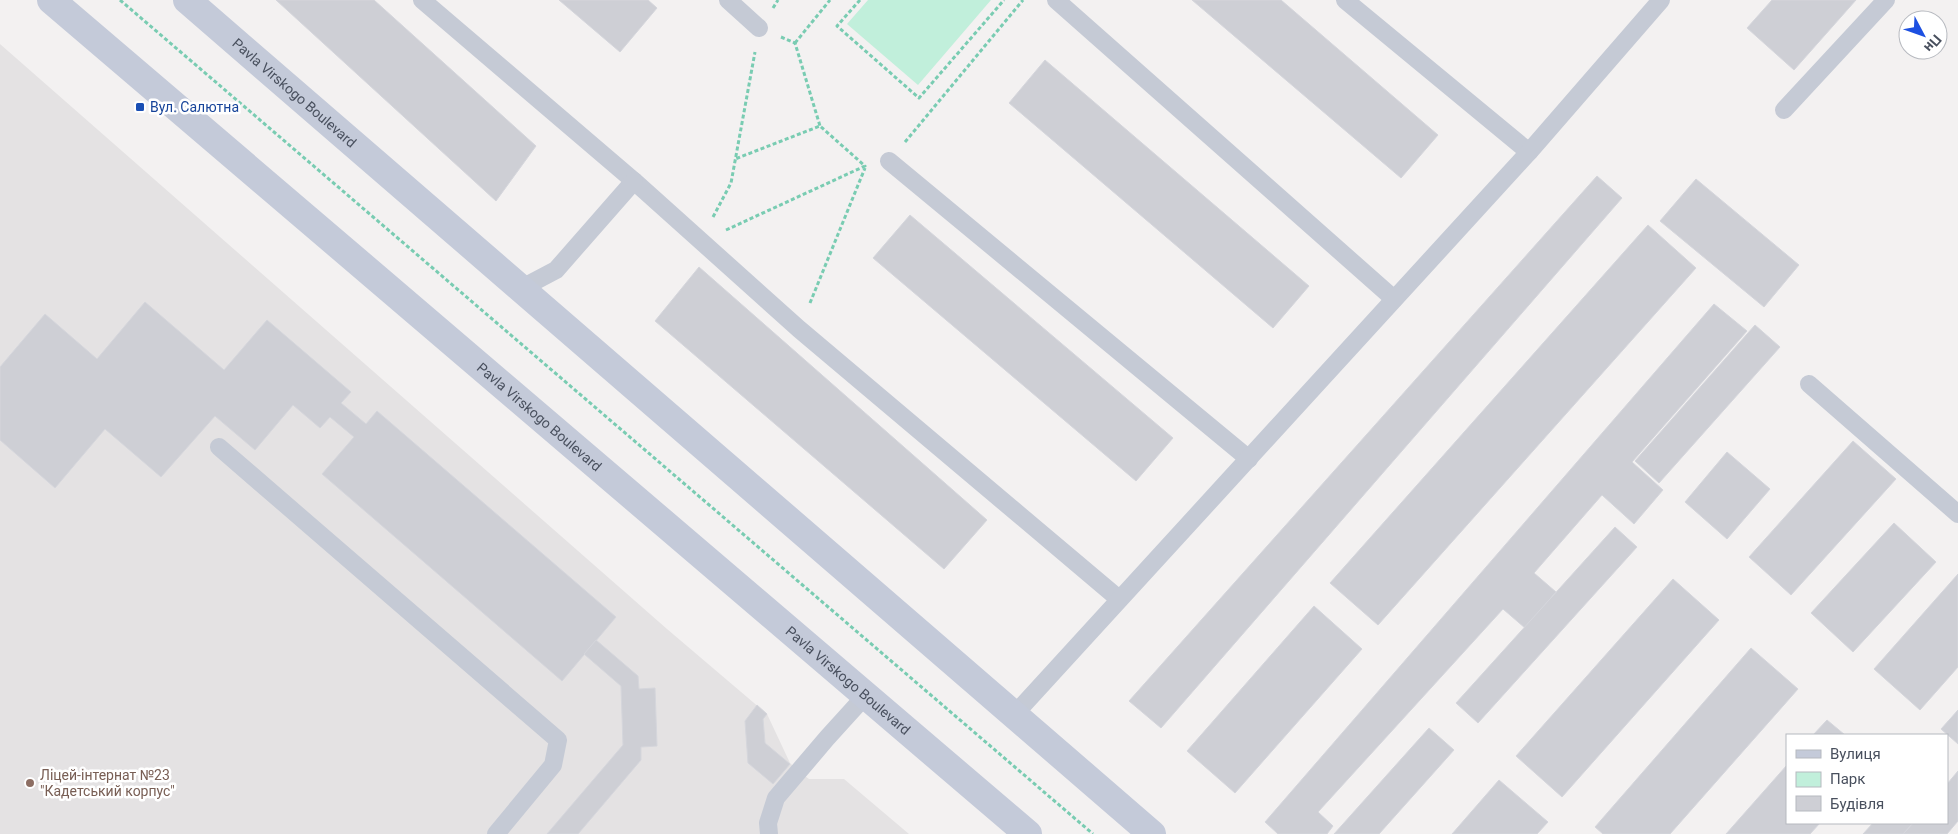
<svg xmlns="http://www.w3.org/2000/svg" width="1958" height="834" font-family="Roboto,sans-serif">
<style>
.education{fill:#e4e2e3}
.green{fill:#c1efdb}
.building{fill:#cecfd5;stroke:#d5d6dc}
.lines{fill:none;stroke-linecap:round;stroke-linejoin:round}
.path{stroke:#79ccb2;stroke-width:3;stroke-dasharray:4 2.5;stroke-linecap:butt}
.lane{stroke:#c5cad5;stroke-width:18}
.secondary{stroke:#c4cad9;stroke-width:28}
.transit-dot{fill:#1a4fb4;stroke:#fff;stroke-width:2}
.education-dot{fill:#8d6e63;stroke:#fff;stroke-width:2}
.labels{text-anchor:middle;stroke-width:5;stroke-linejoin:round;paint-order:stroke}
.street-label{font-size:14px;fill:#49505e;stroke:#fff}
.transit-label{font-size:14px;fill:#164399;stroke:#fff;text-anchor:start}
.education-label{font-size:14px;fill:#785e54;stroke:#fff;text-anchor:start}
</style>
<rect width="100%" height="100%" fill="#f3f1f1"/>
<path class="education" d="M 0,44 L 667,629 L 767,714 L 790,763 L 798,771 L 809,779 L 844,779 L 909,834 L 0,834 Z"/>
<path class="green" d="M 868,0 L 991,0 L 918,85 L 847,24 Z"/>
<g class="building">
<path d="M 276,0 L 374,0 L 536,146 L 496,201 Z"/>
<path d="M 559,0 L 648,0 L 657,8 L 620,52 Z"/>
<path d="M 1192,0 L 1281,0 L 1438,135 L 1401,178 Z"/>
<path d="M 1772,0 L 1856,0 L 1794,70 L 1747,28 Z"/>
<path d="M 1045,60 L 1309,286 L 1273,328 L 1009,103 Z"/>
<path d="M 1597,176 L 1622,198 L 1161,728 L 1129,701 Z"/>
<path d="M 1696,179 L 1799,265 L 1764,307 L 1660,221 Z"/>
<path d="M 910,215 L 1173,438 L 1136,481 L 873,258 Z"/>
<path d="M 1648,225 L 1696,268 L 1378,625 L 1330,583 Z"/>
<path d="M 699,267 L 987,520 L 944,569 L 655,321 Z"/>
<path d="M 145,302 L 224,370 L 267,320 L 351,392 L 341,403 L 366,424 L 377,411 L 616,617 L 562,681 L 322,474 L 354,437 L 330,417 L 320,428 L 293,405 L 255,450 L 215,416 L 161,477 L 105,429 L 55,488 L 0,440 L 0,367 L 45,314 L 97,359 Z"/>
<path d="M 1714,304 L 1747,331 L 1632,462 L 1663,490 L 1634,524 L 1602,495 L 1534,573 L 1556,592 L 1525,628 L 1503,609 L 1318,812 L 1333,826 L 1327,834 L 1278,834 L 1265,822 Z"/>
<path d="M 1755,325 L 1780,347 L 1659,483 L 1635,461 Z"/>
<path d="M 1853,441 L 1896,479 L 1791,595 L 1749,557 Z"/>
<path d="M 1727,452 L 1770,489 L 1727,539 L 1685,502 Z"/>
<path d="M 1894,523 L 1936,562 L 1853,652 L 1811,613 Z"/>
<path d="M 1615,527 L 1637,547 L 1478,723 L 1456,703 Z"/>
<path d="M 1958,574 L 1958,667 L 1920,710 L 1874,669 Z"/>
<path d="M 1673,579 L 1719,620 L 1562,797 L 1516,756 Z"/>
<path d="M 1314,606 L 1362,649 L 1235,793 L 1187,751 Z"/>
<path d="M 596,640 L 638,676 L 639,689 L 655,688 L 657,746 L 641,747 L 641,760 L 578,834 L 547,834 L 623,745 L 621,686 L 584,654 Z"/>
<path d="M 1751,648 L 1798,689 L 1670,834 L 1603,834 L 1595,827 Z"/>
<path d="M 757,705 L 767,714 L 763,719 L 765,743 L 790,764 L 773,784 L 748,763 L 745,721 Z"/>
<path d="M 1958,710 L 1958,744 L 1941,729 Z"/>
<path d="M 1827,720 L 1845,735 L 1813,735 Z"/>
<path d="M 1429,728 L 1454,750 L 1379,834 L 1334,834 Z"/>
<path d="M 1787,765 L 1787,823 L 1820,823 L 1810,834 L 1726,834 Z"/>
<path d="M 1958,771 L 1958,821 L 1947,834 L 1903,834 L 1913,823 L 1947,823 L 1947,784 Z"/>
<path d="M 1499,780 L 1548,822 L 1537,834 L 1452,834 Z"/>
<path d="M 1873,823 L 1913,823 L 1903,834 L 1863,834 Z"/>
</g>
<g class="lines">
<g class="path">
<path d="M 120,0 L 1093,834"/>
<path d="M 860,0 L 837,26 L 919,98 L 1004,0"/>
<path d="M 773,8 L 778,0"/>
<path d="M 781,37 L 795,43 L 820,126"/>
<path d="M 795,43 L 830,0"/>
<path d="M 905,142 L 1023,0"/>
<path d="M 713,217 L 731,183 L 755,52"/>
<path d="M 726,230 L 865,166 L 820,126 L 735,159"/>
<path d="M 810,303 L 865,168"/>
</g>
<g class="lane">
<path d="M 422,0 L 634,181 L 799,329 L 1119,599"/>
<path d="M 728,0 L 759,28"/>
<path d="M 1056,0 L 1394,299"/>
<path d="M 1345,0 L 1529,152"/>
<path d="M 1784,110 L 1886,0"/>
<path d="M 889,161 L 1249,459"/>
<path d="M 520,289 L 556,270 L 634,181"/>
<path d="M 1809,384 L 1958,514"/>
<path d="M 219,447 L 558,740 L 553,765 L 496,834"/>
<path d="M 1014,715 L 1529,152 L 1661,0"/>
<path d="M 769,834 L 768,823 L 776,798 L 827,738 L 866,695"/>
</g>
<g class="secondary">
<path id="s1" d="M 51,0 L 1028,834"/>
<path id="s2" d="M 187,0 L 1152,834"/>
</g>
</g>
<rect class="transit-dot" x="135" y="102" width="10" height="10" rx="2.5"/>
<circle class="education-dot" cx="30" cy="783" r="5"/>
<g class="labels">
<g class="street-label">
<text dy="5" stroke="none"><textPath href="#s2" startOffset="142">Pavla Virskogo Boulevard</textPath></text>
<text dy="5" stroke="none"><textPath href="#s1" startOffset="642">Pavla Virskogo Boulevard</textPath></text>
<text dy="5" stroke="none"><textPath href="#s1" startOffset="1048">Pavla Virskogo Boulevard</textPath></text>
</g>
<g class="transit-label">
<text x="150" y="112">Вул. Салютна</text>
</g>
<g class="education-label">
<text x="40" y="780">Ліцей-інтернат №23<tspan x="40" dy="16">"Кадетський корпус"</tspan></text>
</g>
</g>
<rect x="1786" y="734" width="162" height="90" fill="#ffffff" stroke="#b6b9bf"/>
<rect x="1796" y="750" width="25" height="8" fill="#c4cad9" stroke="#b6b9bf"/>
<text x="1830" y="759" font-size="15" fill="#49505e">Вулиця</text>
<rect x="1796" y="772" width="25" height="15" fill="#c1efdb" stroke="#b6b9bf"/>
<text x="1830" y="784" font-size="15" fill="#49505e">Парк</text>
<rect x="1796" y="796" width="25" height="15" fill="#cecfd5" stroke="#b6b9bf"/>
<text x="1830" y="809" font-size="15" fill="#49505e">Будівля</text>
<g transform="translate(1923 35) rotate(131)"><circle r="24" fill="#ffffff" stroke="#b6b9bf"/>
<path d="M0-4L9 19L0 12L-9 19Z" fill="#1d50e1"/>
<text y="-8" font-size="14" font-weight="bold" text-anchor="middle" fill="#49505e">Пн</text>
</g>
</svg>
